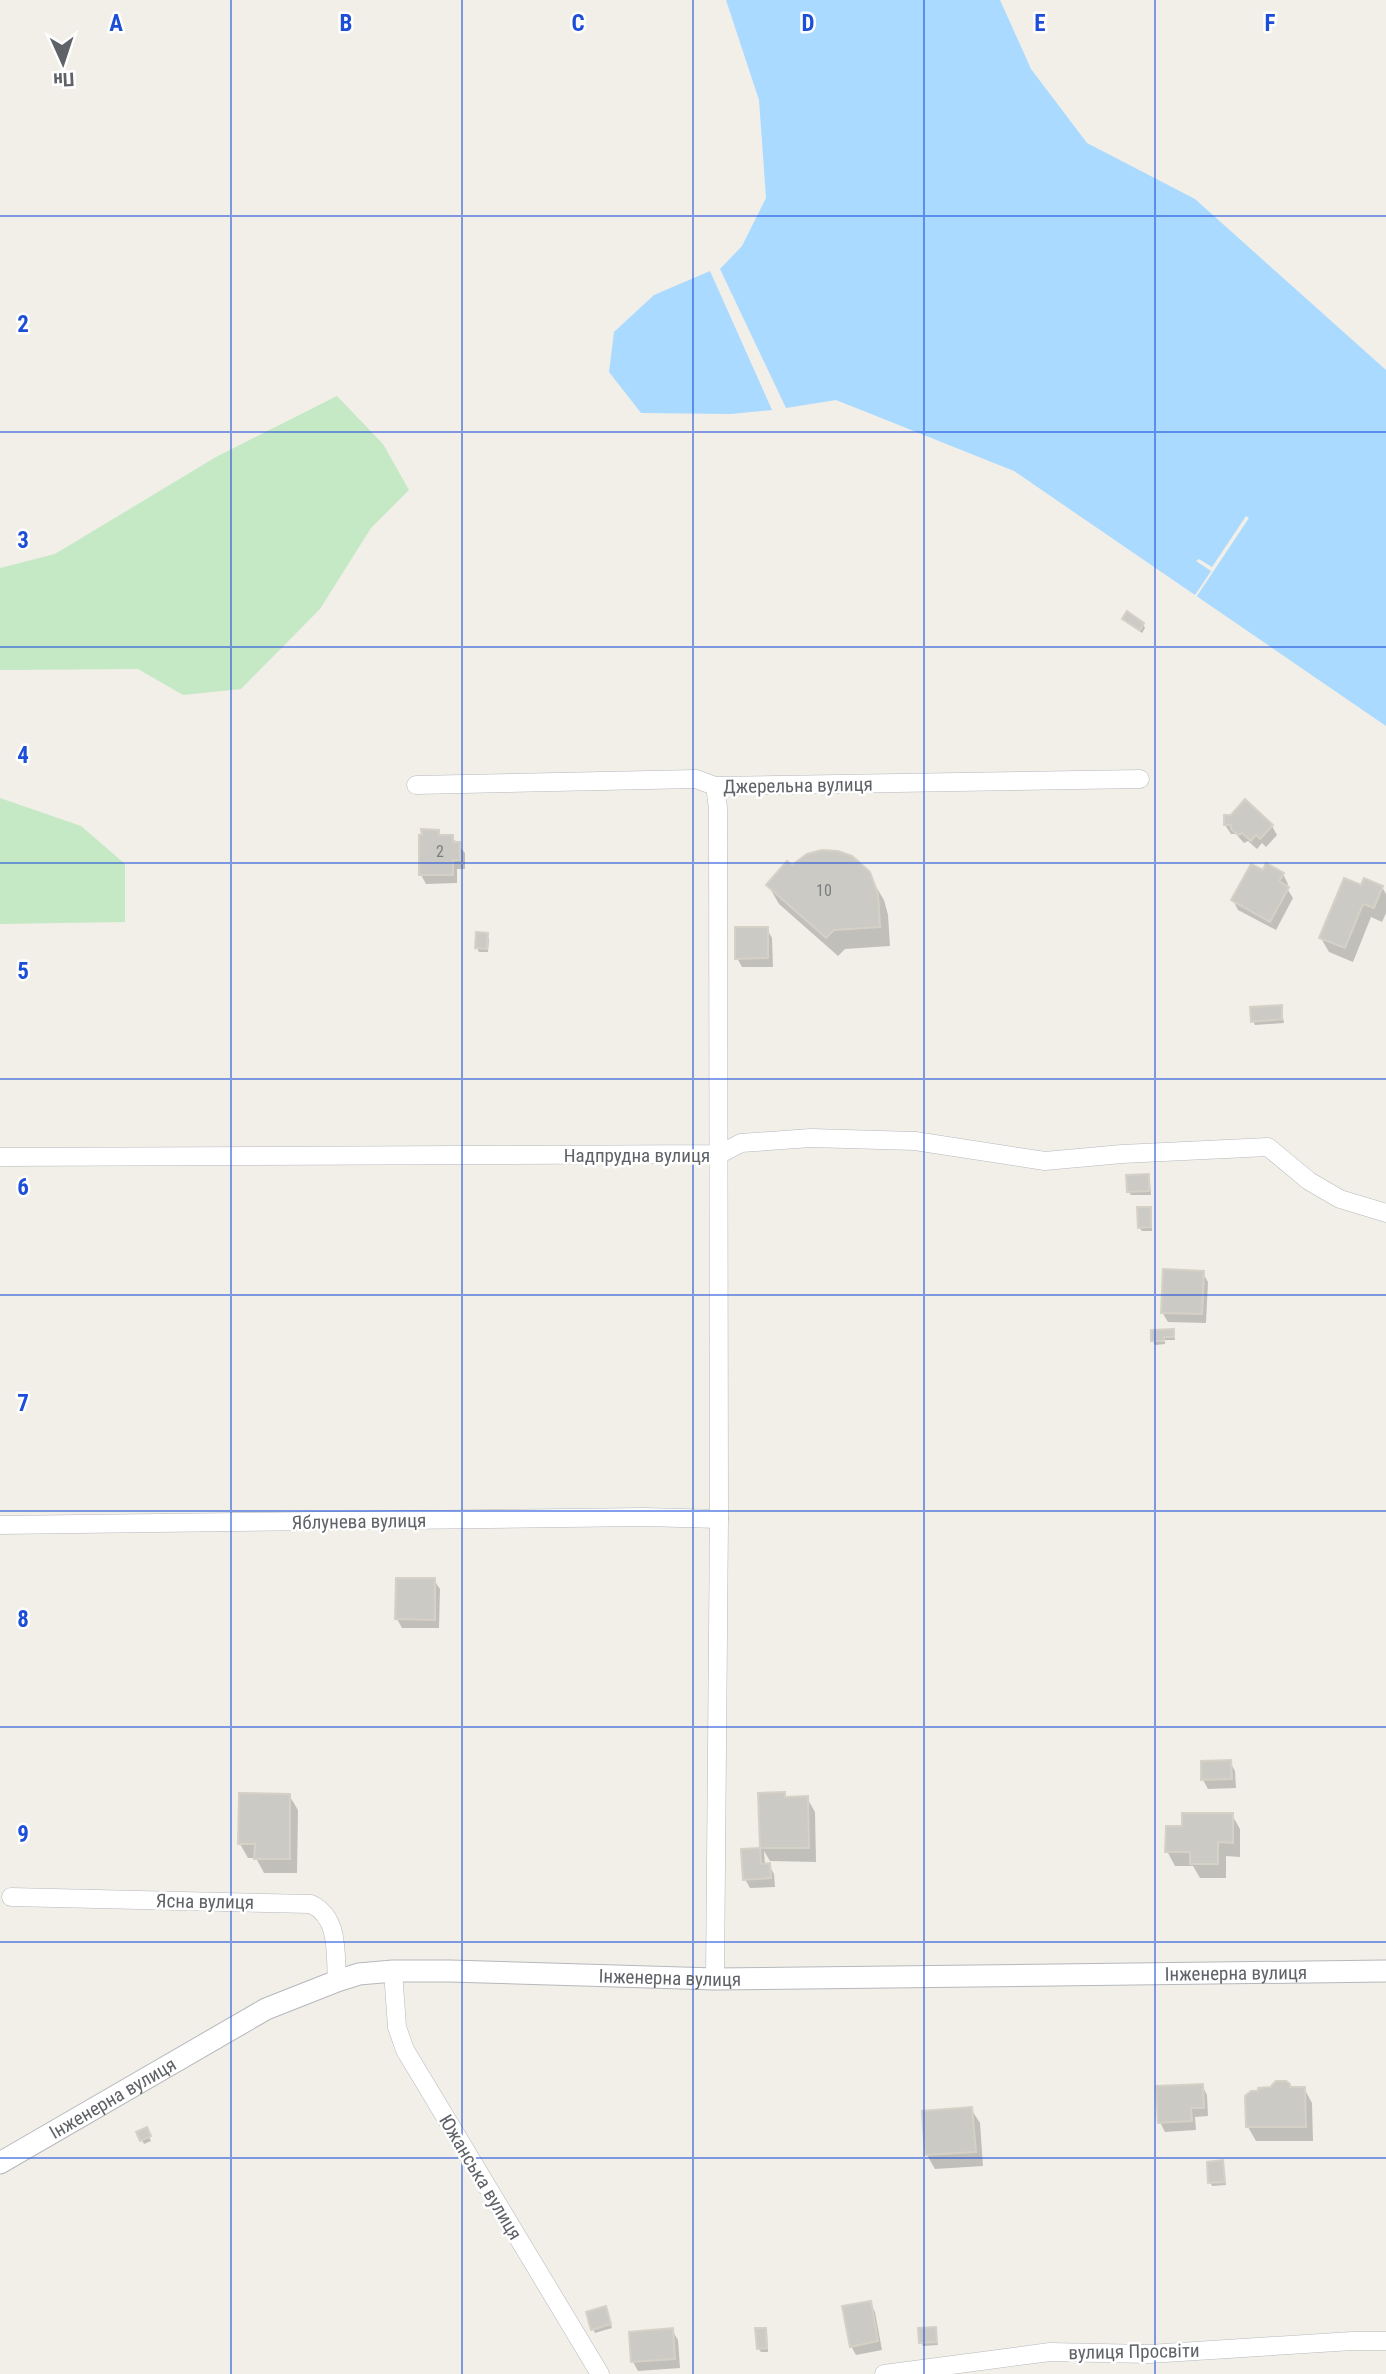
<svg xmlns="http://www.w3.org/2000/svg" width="1386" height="2374" font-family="'Roboto Condensed',sans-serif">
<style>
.green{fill:#c5e8c5}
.water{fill:#aadaff}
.pier{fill:#f1efe8}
.shadow{fill:#0003}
.building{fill:#cccac5;stroke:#d6d1c6;stroke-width:2}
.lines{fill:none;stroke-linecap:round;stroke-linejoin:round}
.minor-casing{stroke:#b5b8bc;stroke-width:19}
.tertiary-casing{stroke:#b5b8bc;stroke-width:23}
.minor{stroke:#fff;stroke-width:18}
.tertiary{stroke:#fff;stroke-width:21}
.grid{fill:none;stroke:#1d4ed8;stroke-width:2;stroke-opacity:0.55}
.labels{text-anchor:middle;stroke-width:5;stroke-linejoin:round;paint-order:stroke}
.number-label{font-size:16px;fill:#7a7d7f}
.street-label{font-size:19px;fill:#5f6368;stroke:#fff}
.grid-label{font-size:23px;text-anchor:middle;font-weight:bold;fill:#1d4ed8;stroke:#fff;stroke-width:5;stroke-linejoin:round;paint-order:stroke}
</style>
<rect width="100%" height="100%" fill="#f1efe8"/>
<g class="green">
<path d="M 337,396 L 383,444 L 409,490 L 371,528 L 320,609 L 241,689 L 183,695 L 138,669 L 0,670 L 0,568 L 55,554 L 216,457 Z"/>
<path d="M 0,798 L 81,826 L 125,864 L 125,922 L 0,924 Z"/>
</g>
<g class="water">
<path d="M 726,0 L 1000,0 L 1031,69 L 1087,143 L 1195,199 L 1386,370 L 1386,726 L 1014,471 L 836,400 L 786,408 L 720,269 L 742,246 L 766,198 L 759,100 Z"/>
<path d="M 710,271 L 772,410 L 731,414 L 641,413 L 609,372 L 614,332 L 654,295 Z"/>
</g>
<path class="pier" d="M 1246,516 L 1249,518 L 1195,599 L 1193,598 L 1211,571 L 1196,561 L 1199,559 L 1212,567 Z"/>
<g class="shadow">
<path d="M 1124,619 L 1143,624 L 1145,628 L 1142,633 L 1127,623 Z"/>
<path d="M 1225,825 L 1272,826 L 1277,835 L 1266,847 L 1262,843 L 1257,849 L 1248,841 L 1244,843 L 1236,834 L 1231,834 Z"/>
<path d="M 438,831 L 441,837 L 452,837 L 465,853 L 465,869 L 457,869 L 457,883 L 426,884 L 421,875 Z"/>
<path d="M 791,867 L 872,880 L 884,900 L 888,915 L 890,946 L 845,949 L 838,956 L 779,904 L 768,885 Z"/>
<path d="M 1263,873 L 1283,874 L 1288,884 L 1286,887 L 1293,898 L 1276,930 L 1238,910 L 1233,900 Z"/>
<path d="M 1382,887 L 1386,894 L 1386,913 L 1382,922 L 1371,917 L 1353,962 L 1329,952 L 1321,938 L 1362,888 Z"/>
<path d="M 767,929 L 772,938 L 773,967 L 742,967 L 737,958 Z"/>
<path d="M 487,935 L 489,939 L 488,952 L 479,952 L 477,948 Z"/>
<path d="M 1281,1007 L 1284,1023 L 1255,1025 L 1253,1021 Z"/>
<path d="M 1148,1176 L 1150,1180 L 1151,1195 L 1131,1195 L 1128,1191 Z"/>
<path d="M 1150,1208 L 1152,1212 L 1152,1231 L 1142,1231 L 1139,1227 Z"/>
<path d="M 1203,1273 L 1208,1282 L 1206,1323 L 1168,1322 L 1162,1312 Z"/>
<path d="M 1173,1331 L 1175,1340 L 1165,1340 L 1165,1344 L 1155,1345 L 1153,1341 Z"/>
<path d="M 434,1580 L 440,1589 L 439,1628 L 402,1628 L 397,1619 Z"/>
<path d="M 1230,1762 L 1235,1771 L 1236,1788 L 1208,1789 L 1203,1780 Z"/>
<path d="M 784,1794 L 787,1799 L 807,1798 L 815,1812 L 816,1862 L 770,1861 L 764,1851 L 765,1865 L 769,1865 L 774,1874 L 775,1887 L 750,1888 L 745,1879 L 743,1850 L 762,1849 L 759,1795 Z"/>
<path d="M 289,1795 L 298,1810 L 297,1873 L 264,1873 L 256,1858 L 248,1858 L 240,1844 Z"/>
<path d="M 1232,1815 L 1240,1829 L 1240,1857 L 1226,1856 L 1226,1878 L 1200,1878 L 1193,1866 L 1175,1866 L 1167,1851 L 1184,1828 Z"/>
<path d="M 1202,2085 L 1207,2095 L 1208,2116 L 1195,2117 L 1196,2130 L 1165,2132 L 1160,2122 Z"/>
<path d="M 1304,2088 L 1312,2103 L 1313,2141 L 1256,2141 L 1248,2127 L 1273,2089 Z"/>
<path d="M 971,2109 L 980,2123 L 983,2166 L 935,2169 L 927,2155 Z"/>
<path d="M 146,2130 L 151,2141 L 144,2144 L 138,2133 Z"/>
<path d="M 1222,2162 L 1226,2185 L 1212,2186 L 1210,2182 Z"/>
<path d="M 870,2303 L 875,2312 L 882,2350 L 856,2355 L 851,2346 Z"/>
<path d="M 607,2312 L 612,2328 L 595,2333 L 593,2329 Z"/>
<path d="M 765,2329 L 767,2333 L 768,2352 L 761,2352 L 758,2348 Z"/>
<path d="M 935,2329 L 938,2345 L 923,2346 L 921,2342 Z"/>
<path d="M 672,2330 L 678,2340 L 680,2368 L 638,2371 L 633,2362 Z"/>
</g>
<g class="building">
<path d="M 1127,611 L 1144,623 L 1140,630 L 1122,619 Z"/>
<path d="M 1245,799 L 1273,825 L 1260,839 L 1256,835 L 1251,841 L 1242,833 L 1238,835 L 1231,829 L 1231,825 L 1224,825 L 1224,815 L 1231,815 Z"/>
<path d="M 421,829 L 439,830 L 439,835 L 453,835 L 453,842 L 460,842 L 460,860 L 453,860 L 453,875 L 419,875 L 419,835 L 422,835 Z"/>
<path d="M 822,850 L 838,851 L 852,856 L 870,872 L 878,894 L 880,927 L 834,930 L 826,938 L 766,885 L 787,861 L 792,865 L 807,854 Z"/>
<path d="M 1266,863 L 1284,873 L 1279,881 L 1289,887 L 1270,922 L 1231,900 L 1251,864 L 1263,870 Z"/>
<path d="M 1344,878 L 1361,885 L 1364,878 L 1383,886 L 1374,908 L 1363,904 L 1345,948 L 1319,938 Z"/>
<path d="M 735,927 L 768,927 L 768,958 L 735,959 Z"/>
<path d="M 476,932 L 488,933 L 487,949 L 475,948 Z"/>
<path d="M 1282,1005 L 1282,1019 L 1251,1022 L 1250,1007 Z"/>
<path d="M 1149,1174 L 1149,1191 L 1127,1192 L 1126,1175 Z"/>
<path d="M 1137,1207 L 1151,1207 L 1151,1227 L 1138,1228 Z"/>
<path d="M 1163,1269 L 1204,1271 L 1202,1314 L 1161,1313 Z"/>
<path d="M 1174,1329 L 1174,1337 L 1164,1337 L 1164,1341 L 1151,1341 L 1151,1330 Z"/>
<path d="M 396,1578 L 435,1578 L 435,1620 L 395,1619 Z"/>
<path d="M 1231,1760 L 1232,1779 L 1201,1780 L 1201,1761 Z"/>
<path d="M 785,1792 L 785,1797 L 808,1796 L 809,1848 L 760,1848 L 758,1793 Z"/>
<path d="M 239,1793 L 290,1794 L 290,1859 L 254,1859 L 255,1844 L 238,1844 Z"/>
<path d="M 1182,1813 L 1233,1813 L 1233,1843 L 1218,1842 L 1218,1864 L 1190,1864 L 1190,1852 L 1165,1852 L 1166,1826 L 1182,1826 Z"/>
<path d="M 760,1848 L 761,1864 L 770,1863 L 771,1878 L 743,1880 L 741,1849 Z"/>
<path d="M 1276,2081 L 1286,2081 L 1290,2084 L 1290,2087 L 1305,2087 L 1306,2127 L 1246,2127 L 1245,2096 L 1251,2091 L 1258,2091 L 1258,2088 L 1271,2087 L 1272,2085 Z"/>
<path d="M 1203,2084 L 1204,2108 L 1191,2108 L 1192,2121 L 1158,2123 L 1156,2086 Z"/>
<path d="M 972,2107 L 976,2152 L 925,2155 L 922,2111 Z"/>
<path d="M 147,2127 L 151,2136 L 140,2141 L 136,2132 Z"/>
<path d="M 1223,2160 L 1225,2182 L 1208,2183 L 1207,2162 Z"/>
<path d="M 871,2301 L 878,2341 L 850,2347 L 842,2306 Z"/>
<path d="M 606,2306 L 611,2324 L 591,2330 L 586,2312 Z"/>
<path d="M 936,2327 L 937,2342 L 919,2343 L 918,2328 Z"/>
<path d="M 673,2328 L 675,2359 L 631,2362 L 629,2332 Z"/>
<path d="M 755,2328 L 766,2328 L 767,2348 L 757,2349 Z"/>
</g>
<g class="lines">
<defs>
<g id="minor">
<path d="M 416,785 L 696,779 L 715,786 L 1140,779"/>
<path d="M 715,786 L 718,808 L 719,1519 L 715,1979"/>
<path d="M 0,1157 L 720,1154 L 741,1143 L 811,1138 L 915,1141 L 1045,1161 L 1122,1154 L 1268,1147 L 1309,1181 L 1340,1199 L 1386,1213"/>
<path d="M 0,1525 L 643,1517 L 719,1519"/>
<path d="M 11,1897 L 311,1904 C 340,1918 335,1953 337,1981"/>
<path d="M 393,1971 L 397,2027 L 405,2050 L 600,2374"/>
<path d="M 884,2374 L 1050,2352 L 1149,2354 L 1352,2341 L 1386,2341"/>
</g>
<g id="tertiary">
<path id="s1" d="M 0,2163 L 266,2009 L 337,1981 L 359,1974 L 393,1971 L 450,1971 L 715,1979 L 1386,1971"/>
</g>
</defs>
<use href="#minor" class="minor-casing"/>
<use href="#tertiary" class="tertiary-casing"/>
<use href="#minor" class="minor"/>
<use href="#tertiary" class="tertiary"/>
</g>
<path class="grid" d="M 231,0 L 231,2374M 462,0 L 462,2374M 693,0 L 693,2374M 924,0 L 924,2374M 1155,0 L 1155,2374M 0,216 L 1386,216M 0,432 L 1386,432M 0,647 L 1386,647M 0,863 L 1386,863M 0,1079 L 1386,1079M 0,1295 L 1386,1295M 0,1511 L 1386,1511M 0,1727 L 1386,1727M 0,1942 L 1386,1942M 0,2158 L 1386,2158"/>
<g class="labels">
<g class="number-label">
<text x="440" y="857">2</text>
<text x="824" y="896">10</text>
</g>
<g class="street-label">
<text transform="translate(798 785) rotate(-1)" y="7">Джерельна вулиця</text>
<text x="637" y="1162">Надпрудна вулиця</text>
<text transform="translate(359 1521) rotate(-1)" y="7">Яблунева вулиця</text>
<text transform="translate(205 1901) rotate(1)" y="7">Ясна вулиця</text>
<text dy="7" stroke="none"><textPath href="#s1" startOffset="1284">Інженерна вулиця</textPath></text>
<text dy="7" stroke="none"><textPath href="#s1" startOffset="718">Інженерна вулиця</textPath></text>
<text dy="7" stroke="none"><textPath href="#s1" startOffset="130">Інженерна вулиця</textPath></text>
<text transform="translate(481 2177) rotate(59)" y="7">Южанська вулиця</text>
<text transform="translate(1134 2351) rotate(-1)" y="7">вулиця Просвіти</text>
</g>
</g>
<g class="grid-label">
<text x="116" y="31">A</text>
<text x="346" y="31">B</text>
<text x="578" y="31">C</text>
<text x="808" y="31">D</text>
<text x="1040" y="31">E</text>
<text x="1270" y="31">F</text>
<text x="23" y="332">2</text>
<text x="23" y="548">3</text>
<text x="23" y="763">4</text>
<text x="23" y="979">5</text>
<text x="23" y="1195">6</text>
<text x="23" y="1411">7</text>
<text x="23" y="1627">8</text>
<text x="23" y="1842">9</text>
</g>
<g transform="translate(63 63) rotate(177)" stroke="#ffffff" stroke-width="5" paint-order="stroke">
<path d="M0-5L12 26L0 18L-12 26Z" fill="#5f6368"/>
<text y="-10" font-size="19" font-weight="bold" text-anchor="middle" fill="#5f6368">Пн</text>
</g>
</svg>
